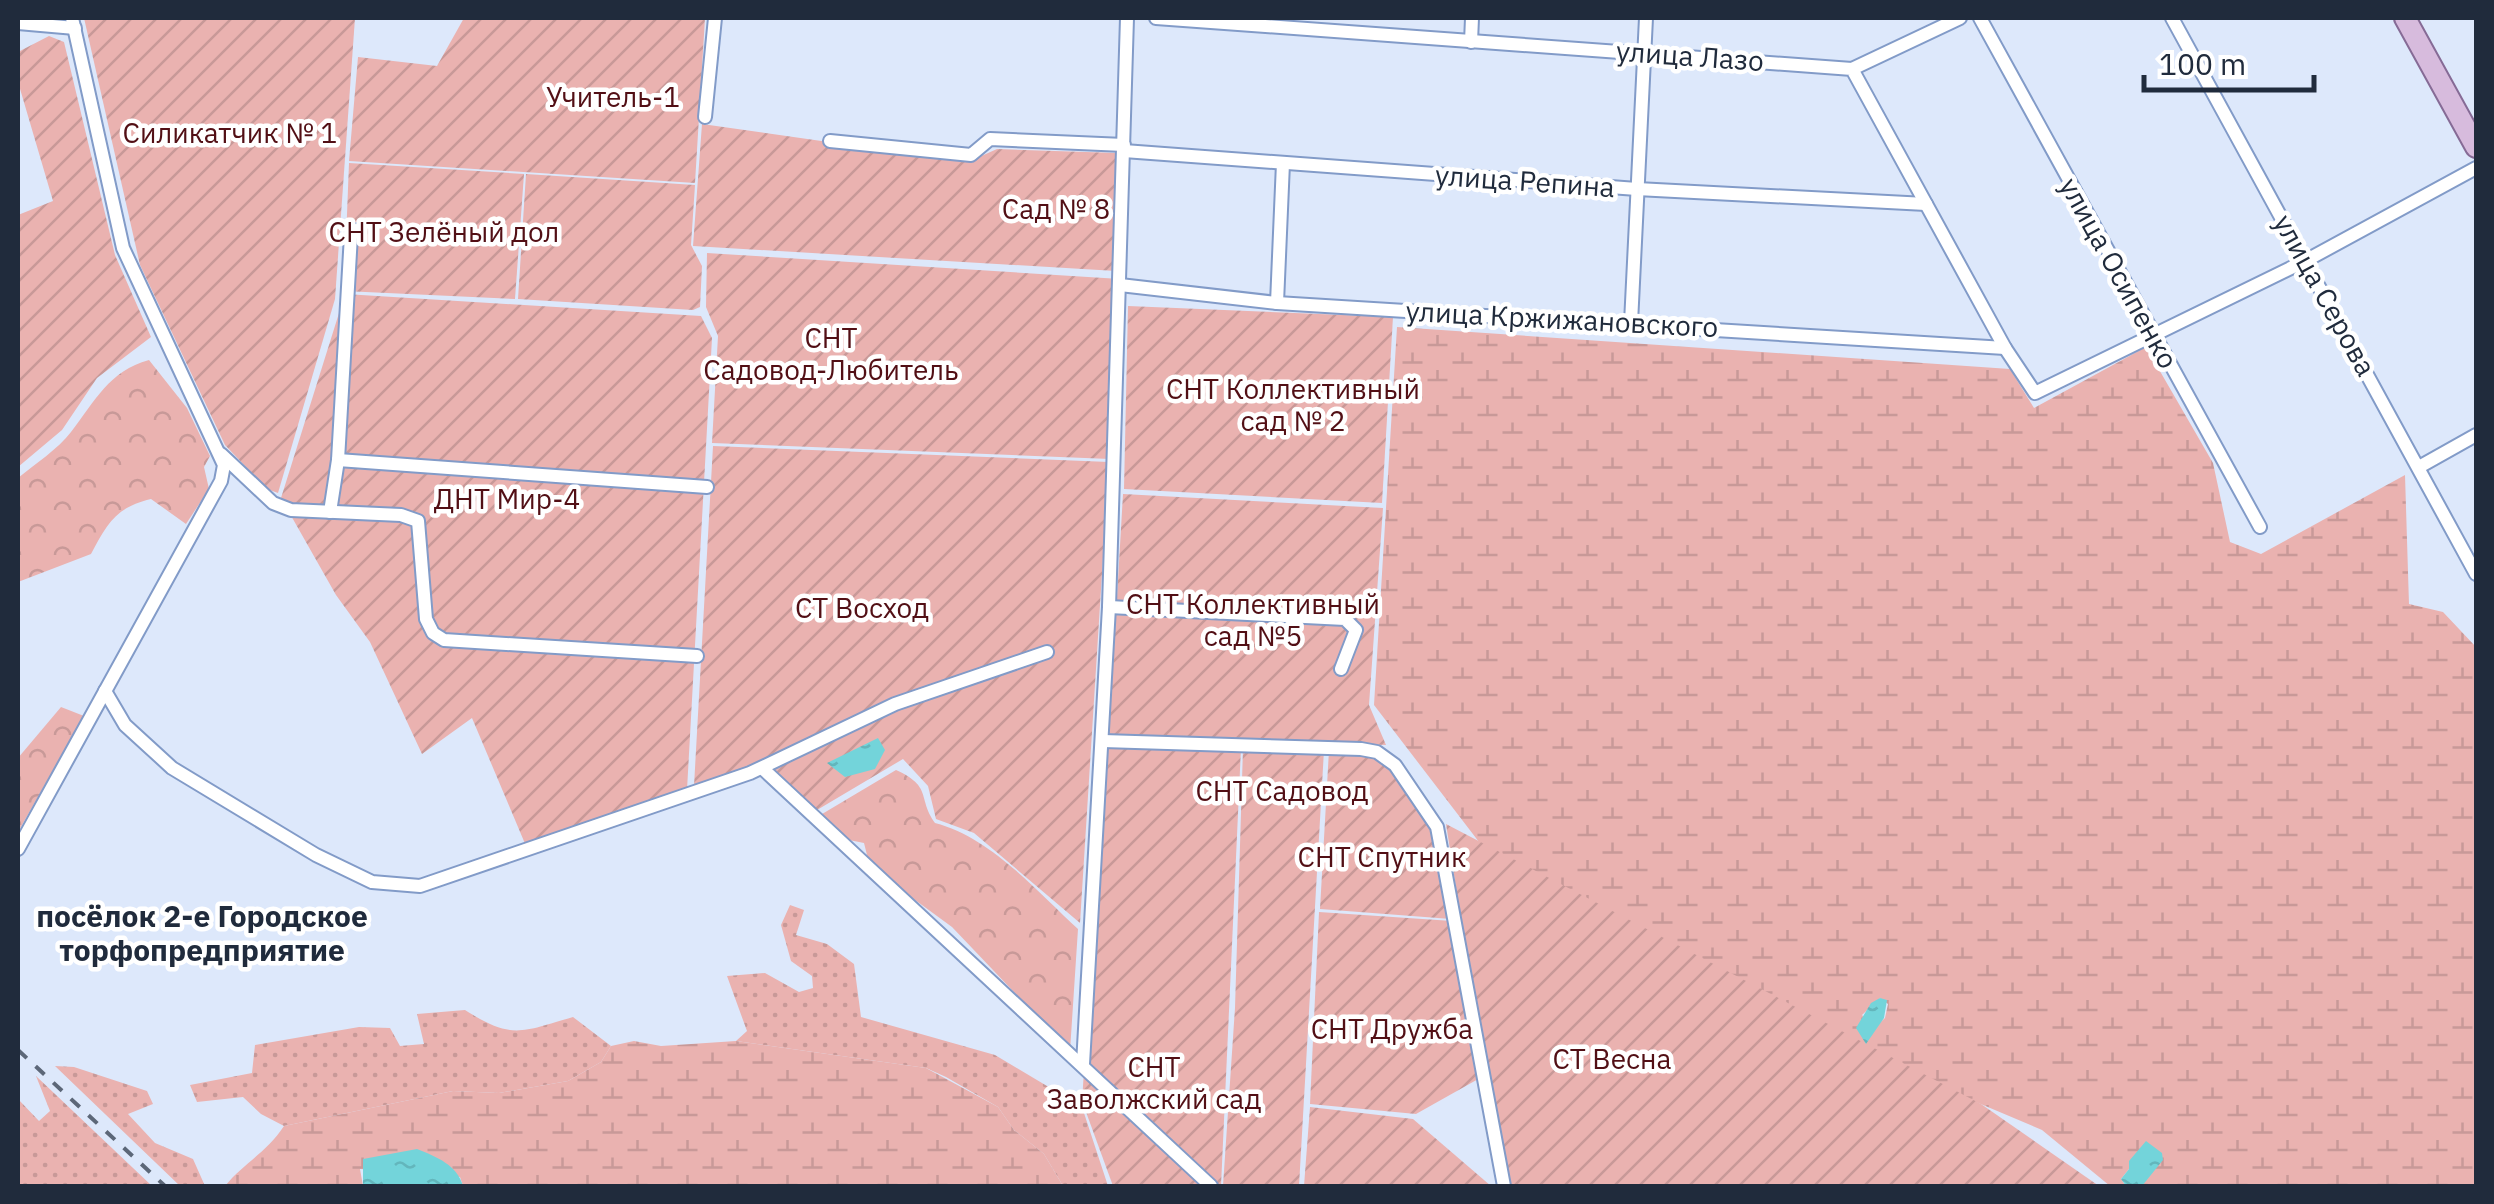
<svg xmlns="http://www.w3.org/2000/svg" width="2494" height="1204" font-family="'IBM Plex Sans',sans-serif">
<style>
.grass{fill:url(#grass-dots)}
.forest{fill:url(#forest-crowns)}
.wetland{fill:url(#wetland-marsh);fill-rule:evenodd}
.garden{fill:url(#garden-furrows)}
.water{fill:url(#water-ripples)}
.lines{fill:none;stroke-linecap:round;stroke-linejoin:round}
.minor-casing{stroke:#829bc8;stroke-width:16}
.primary-casing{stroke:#866b96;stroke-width:24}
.minor{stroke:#fff;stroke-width:12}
.primary{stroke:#d7bbdd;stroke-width:20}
.rail{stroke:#5c6778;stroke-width:4;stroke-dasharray:12 12;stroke-linecap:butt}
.labels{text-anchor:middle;stroke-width:9;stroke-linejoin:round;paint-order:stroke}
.street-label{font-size:28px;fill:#202b3c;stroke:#fff}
.park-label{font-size:28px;fill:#520f15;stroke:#fff}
.neighbourhood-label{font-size:30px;font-weight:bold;fill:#202b3c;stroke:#fff}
</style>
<defs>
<pattern id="grass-dots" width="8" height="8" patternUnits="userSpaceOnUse" patternTransform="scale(2.5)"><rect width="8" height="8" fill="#eab2b0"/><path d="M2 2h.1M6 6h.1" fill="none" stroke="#c89998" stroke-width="1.8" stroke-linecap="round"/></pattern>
<pattern id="forest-crowns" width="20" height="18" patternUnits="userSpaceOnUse" patternTransform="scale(2.5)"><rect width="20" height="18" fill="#eab2b0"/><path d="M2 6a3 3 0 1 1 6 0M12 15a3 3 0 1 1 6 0" fill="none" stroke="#c89998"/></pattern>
<pattern id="wetland-marsh" width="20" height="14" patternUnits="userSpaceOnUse" patternTransform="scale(2.5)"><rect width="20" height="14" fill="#eab2b0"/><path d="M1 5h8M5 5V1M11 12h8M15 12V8" fill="none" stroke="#c89998"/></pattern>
<pattern id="garden-furrows" width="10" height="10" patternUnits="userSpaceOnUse" patternTransform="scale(2.5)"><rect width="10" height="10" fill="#eab2b0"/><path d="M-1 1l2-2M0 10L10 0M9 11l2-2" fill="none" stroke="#c89998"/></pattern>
<pattern id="water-ripples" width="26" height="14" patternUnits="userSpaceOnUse" patternTransform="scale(2.5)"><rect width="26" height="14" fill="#73d4da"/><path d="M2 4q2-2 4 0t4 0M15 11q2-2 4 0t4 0" fill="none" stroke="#63b6bc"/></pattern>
</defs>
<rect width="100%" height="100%" fill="#dde8fb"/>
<g class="grass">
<path d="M 790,905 L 804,910 L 796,935 L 827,944 L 854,964 L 861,1017 L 995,1055 L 1047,1086 L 1084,1113 L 1108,1186 L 1063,1186 L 1044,1154 L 1014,1130 L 998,1107 L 946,1077 L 926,1068 L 736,1041 L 747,1031 L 727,976 L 765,973 L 799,992 L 813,988 L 812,976 L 791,961 L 781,925 Z"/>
<path d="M 465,1010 C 512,1040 521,1032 573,1017 L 611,1046 L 601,1062 L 568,1081 L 499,1093 L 453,1091 L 284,1126 L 261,1114 L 243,1097 L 197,1102 L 190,1085 L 252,1073 L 255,1045 L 359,1027 L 390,1028 L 400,1046 L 424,1044 L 417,1014 Z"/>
<path d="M 55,1066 L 74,1067 L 147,1091 L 153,1104 L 128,1114 L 155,1143 L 193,1159 L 205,1186 L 180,1186 Z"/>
<path d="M 36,1076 L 152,1186 L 18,1186 L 18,1099 L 39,1121 L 50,1111 Z"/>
</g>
<g class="forest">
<path d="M 149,360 L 187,408 L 210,456 L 204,467 L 209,489 L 186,524 L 151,499 C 116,507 107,524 91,554 L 18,582 L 18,478 C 35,464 58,449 71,432 C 95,401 109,371 149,360 Z"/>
<path d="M 61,707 L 84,716 L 18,832 L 18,758 Z"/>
<path d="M 896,770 C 933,787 917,797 935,823 C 990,837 1037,891 1078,929 L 1070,1051 L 952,927 L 870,867 L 864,843 L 844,839 L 812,820 Z"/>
</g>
<g class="wetland">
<path d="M 1397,327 L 2010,369 L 2034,408 L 2146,347 L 2213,463 L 2230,542 L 2261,554 L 2405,475 L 2409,604 L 2443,612 L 2476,647 L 2476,1186 L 2142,1186 L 2151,1172 L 2129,1169 L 2121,1179 L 2126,1186 L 2110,1186 L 2042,1130 L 1874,1059 L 1479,842 L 1374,705 ZM 1880,998 L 1888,1004 L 1885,1018 L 1874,1028 L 1862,1015 Z"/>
<path d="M 634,1041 L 661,1046 L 736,1041 L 926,1068 L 998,1107 L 1014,1130 L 1044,1154 L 1063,1186 L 463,1186 L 460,1177 L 360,1169 L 363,1186 L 225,1186 C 244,1163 266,1153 284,1126 L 453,1091 L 499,1093 L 568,1081 L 601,1062 L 611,1046 Z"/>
</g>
<g class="garden">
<path d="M 84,18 L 355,18 L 335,299 L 278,493 L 267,489 L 225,445 L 140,265 Z"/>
<path d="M 464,18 L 705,18 L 695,183 L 349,161 L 358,57 L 437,66 Z"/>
<path d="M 49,36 L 64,42 L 115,255 L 151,337 L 97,378 L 62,430 L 18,467 L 18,215 L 53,201 L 18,82 L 18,52 Z"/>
<path d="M 702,124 L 968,162 L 997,149 L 1117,153 L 1116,271 L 693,246 Z"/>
<path d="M 349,163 L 524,174 L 515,299 L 344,291 Z"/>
<path d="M 526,174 L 695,185 L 691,245 L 702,266 L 700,307 L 693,310 L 518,299 Z"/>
<path d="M 707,253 L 1120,279 L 1110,459 L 712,443 L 718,336 L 706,307 Z"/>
<path d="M 345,294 L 701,316 L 712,338 L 687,790 L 526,846 L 472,718 L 422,754 L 370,642 L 336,595 L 281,498 Z"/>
<path d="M 1128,306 L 1393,317 L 1382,503 L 1124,489 Z"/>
<path d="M 713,446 L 1109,462 L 1080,923 L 974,833 L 936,819 L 928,786 L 903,759 L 817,810 L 764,762 L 694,786 Z"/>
<path d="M 1123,494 L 1383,508 L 1369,705 L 1386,745 L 1109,735 Z"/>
<path d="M 1106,744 L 1241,748 L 1221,1186 L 1113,1186 L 1082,1101 Z"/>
<path d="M 1243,748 L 1324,750 L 1299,1186 L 1223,1186 L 1235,1008 Z"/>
<path d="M 1329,750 C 1342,752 1365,750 1376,757 C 1432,791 1440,861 1451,919 L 1320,909 Z"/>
<path d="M 1446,824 L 1981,1104 L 2099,1186 L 1503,1186 Z"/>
<path d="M 1319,912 L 1452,921 L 1480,1078 L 1416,1114 L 1310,1104 Z"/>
<path d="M 1310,1107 L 1413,1119 L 1491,1186 L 1304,1186 Z"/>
</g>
<g class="water">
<path d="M 878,738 L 885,750 L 875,769 L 845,777 L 827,763 Z"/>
<path d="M 1880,998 L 1887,1000 L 1884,1018 L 1866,1044 L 1856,1028 L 1871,1003 Z"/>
<path d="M 2146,1141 L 2162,1153 L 2163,1160 L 2142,1186 L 2126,1186 L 2121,1179 L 2129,1169 L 2129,1161 Z"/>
<path d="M 417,1149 C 437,1157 457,1165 463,1186 L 363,1186 L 363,1159 Z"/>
</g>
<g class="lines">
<defs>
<g id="minor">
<path d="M 1156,18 L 1852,69 L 2005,348 L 2035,393 L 2305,261 L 2476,168"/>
<path d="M 1980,18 L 2260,527"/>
<path d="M 2172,18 L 2476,574"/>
<path d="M 18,23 L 75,28"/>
<path d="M 1471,42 L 1472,18"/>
<path d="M 1852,69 L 1960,18"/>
<path d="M 705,117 L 715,18"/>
<path d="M 830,141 L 971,155 L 990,139 L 1124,145"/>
<path d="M 1124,151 L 1637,189 L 1926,204"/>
<path d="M 1120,285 L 1277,303 L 2005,348"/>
<path d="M 1277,303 L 1283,163"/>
<path d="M 1631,323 L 1646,18"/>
<path d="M 221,454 L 273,503 L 291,510 L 401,515 L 418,521 L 426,619 L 433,633 L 444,640 L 697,656"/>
<path d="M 338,460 L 707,487"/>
<path d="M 2419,467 L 2476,435"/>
<path d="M 330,512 L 338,460 L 351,235 L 356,230"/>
<path d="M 1109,607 L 1345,619 L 1356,630 L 1341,669"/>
<path d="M 105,691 L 125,725 L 172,768 L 316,855 L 372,882 L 420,886 L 750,773 L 895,704 L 1047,652"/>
<path d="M 1103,741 L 1361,749 L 1377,752 L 1395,765 L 1437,827 L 1504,1186"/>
<path d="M 762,768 L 1211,1186"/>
<path d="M 18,849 L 221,481 L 224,465 L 123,248 L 72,18"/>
<path d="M 1083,1064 L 1109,607 L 1127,18"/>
</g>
<path id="primary" d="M 2405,18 L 2476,147"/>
</defs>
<use href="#minor" class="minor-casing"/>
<use href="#primary" class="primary-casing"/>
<use href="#minor" class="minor"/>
<use href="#primary" class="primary"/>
<path class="rail" d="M 18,1050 L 165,1186"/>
</g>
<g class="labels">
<g class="street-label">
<text transform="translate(1690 56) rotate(4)" y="10">улица Лазо</text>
<text transform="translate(1525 181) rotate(4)" y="10">улица Репина</text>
<text transform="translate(2119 273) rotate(61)" y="10">улица Осипенко</text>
<text transform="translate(2325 295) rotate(61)" y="10">улица Серова</text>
<text transform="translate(1562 319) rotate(3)" y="10">улица Кржижановского</text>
</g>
<g class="park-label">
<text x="613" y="107">Учитель-1</text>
<text x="230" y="143">Силикатчик № 1</text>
<text x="1056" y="219">Сад № 8</text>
<text x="444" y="242">СНТ Зелёный дол</text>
<text x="831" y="348">СНТ<tspan x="831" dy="32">Садовод-Любитель</tspan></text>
<text x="1293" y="399">СНТ Коллективный<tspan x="1293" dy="32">сад № 2</tspan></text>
<text x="507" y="509">ДНТ Мир-4</text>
<text x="1253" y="614">СНТ Коллективный<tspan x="1253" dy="32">сад №5</tspan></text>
<text x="862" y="618">СТ Восход</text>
<text x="1282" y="801">СНТ Садовод</text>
<text x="1382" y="867">СНТ Спутник</text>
<text x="1392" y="1039">СНТ Дружба</text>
<text x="1612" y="1069">СТ Весна</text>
<text x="1154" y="1077">СНТ<tspan x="1154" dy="32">Заволжский сад</tspan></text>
</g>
<g class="neighbourhood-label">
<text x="202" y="927">посёлок 2-е Городское<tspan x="202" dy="34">торфопредприятие</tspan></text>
</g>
</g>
<rect width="2494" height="1204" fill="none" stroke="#202b3c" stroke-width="40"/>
<path d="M2144 75v15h170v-15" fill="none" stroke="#202b3c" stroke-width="5"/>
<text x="2159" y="75" font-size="30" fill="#202b3c" stroke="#ffffff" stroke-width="8" paint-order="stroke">100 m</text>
</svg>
